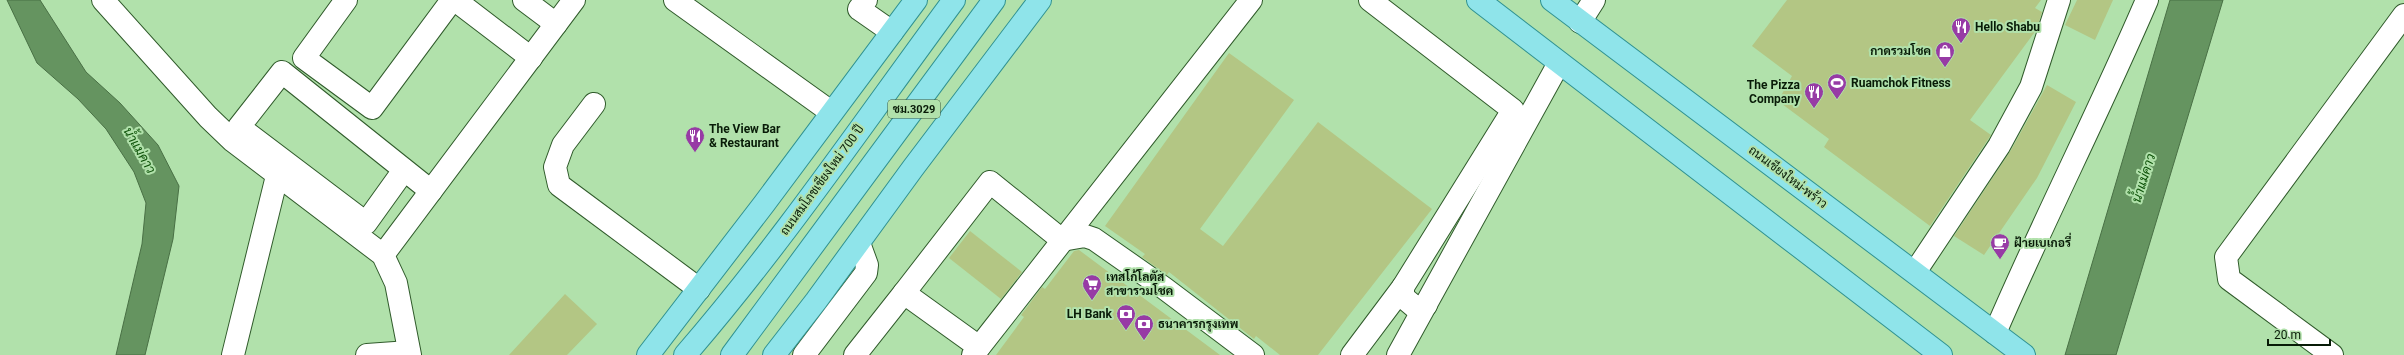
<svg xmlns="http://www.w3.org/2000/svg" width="2404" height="355" font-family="Roboto,Sarabun,sans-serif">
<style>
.water{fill:#659460;stroke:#497045}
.building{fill:#b3c684}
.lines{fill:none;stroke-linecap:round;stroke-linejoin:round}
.minor-casing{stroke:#305b2b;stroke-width:24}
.major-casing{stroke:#309291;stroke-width:24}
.minor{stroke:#fff;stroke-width:22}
.major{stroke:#8fe4ea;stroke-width:22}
.labels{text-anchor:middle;stroke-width:4;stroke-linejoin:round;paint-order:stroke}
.shield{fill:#b1e1ab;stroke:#3b5638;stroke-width:1}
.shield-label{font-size:11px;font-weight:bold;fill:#081b07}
.poi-label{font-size:12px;font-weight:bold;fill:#081b07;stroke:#b1e1ab;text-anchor:start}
.street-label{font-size:12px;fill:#081b07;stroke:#b1e1ab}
.water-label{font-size:13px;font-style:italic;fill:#0e5209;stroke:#b1e1ab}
</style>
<rect width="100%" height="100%" fill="#b1e1ab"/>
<g class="water">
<path d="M 7,0 L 40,0 L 86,72 L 120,103 L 158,145 L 179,186 L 173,239 L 145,355 L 116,355 L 142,244 L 146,203 L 134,172 L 106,129 L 78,99 L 37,63 Z"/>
<path d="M 2170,0 L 2223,0 L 2116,355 L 2065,355 Z"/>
</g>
<g class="building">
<path d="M 1787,0 L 2041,0 L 2035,8 L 2042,12 L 2037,29 L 1970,120 L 1991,135 L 1930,226 L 1824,147 L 1829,139 L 1778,101 L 1792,76 L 1752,46 Z"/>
<path d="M 2077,0 L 2113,0 L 2095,40 L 2065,25 Z"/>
<path d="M 1229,53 L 1294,100 L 1200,229 L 1223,246 L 1318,122 L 1432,209 L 1318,355 L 1280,355 L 1256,336 L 1254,339 L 1169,272 L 1167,275 L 1142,257 L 1145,254 L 1105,226 Z"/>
<path d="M 2047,85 L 2076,102 L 2037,178 L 1984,255 L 1954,236 L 2011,150 Z"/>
<path d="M 970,231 L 1022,272 L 1001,299 L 949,258 Z"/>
<path d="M 1079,250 L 1220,355 L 996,355 L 1024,317 L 1021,315 L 1042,287 L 1045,289 L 1074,251 Z"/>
<path d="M 565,294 L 597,324 L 567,355 L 509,355 Z"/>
</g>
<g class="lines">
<defs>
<g id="minor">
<path d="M 103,0 L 208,117 L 233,141 L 383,255 L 396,283 L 410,355"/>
<path d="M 346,0 L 304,58 L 372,108 L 452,0"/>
<path d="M 455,0 L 531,58"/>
<path d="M 524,0 L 556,24"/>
<path d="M 675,0 L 831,112"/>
<path d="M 866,0 L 859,9 L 892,32"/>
<path d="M 1370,0 L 1513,110 L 1403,287 L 1403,297 L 1416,308 L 1426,305"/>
<path d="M 1580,22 L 1594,0"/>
<path d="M 594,104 L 563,145 L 555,167 L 559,185 L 699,289"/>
<path d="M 404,170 L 366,223 L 239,127 L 282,72 L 431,191"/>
<path d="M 1062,240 L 1085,236 L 1094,239 L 1164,288 L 1253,355"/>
<path d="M 383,255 L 574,0"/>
<path d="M 1915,272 L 1999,146 L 2031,87 L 2059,0"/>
<path d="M 1995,333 C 2043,221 2099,112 2147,0"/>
<path d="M 979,347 L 904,293 L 990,182 L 1062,240"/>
<path d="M 233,355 L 277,176"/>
<path d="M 367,355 L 409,352"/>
<path d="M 804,355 L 866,273 L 867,265 L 859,243"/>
<path d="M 855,355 L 904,293"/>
<path d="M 973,355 L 1251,0"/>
<path d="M 1352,355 L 1403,287"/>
<path d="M 1398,355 L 1559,63"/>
<path d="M 2332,355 L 2229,279 L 2226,257 L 2404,15"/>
</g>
<g id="major">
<path d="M 1478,0 L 1941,355"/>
<path d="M 1552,0 L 2024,355"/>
<path d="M 648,355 L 764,204 L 916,0"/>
<path d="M 685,355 C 782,243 866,119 954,0"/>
<path d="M 732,355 L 994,0"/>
<path d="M 774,355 L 816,301 L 913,168 L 1040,0"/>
</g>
</defs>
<use href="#minor" class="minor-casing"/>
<use href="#major" class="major-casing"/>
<use href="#minor" class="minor"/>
<use href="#major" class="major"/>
</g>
<defs>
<symbol id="restaurant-pin" viewBox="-11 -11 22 30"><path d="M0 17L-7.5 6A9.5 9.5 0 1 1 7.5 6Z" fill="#973ba5" stroke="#b1e1ab"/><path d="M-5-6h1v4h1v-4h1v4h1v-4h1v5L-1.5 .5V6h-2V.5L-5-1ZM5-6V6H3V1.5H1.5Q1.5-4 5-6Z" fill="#fff"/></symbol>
<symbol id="shop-pin" viewBox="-11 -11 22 30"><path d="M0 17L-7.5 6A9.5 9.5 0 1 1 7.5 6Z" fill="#973ba5" stroke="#b1e1ab"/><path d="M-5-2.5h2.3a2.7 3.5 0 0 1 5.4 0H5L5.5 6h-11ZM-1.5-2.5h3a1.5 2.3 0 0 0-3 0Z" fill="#fff"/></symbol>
<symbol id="stadium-pin" viewBox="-11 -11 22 30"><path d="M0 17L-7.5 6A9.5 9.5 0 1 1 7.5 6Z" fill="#973ba5" stroke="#b1e1ab"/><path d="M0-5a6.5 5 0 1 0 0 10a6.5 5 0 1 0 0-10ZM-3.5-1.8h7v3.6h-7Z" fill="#fff"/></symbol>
<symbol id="cafe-pin" viewBox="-11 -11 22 30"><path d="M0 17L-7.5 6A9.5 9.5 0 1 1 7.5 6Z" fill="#973ba5" stroke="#b1e1ab"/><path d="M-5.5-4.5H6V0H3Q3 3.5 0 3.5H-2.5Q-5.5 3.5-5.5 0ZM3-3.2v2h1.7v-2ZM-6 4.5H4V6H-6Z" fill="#fff"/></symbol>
<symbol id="supermarket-pin" viewBox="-11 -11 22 30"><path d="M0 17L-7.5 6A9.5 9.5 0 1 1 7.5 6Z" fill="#973ba5" stroke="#b1e1ab"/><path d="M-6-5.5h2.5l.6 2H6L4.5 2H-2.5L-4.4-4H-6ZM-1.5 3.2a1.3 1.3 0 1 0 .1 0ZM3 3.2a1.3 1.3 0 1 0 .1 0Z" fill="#fff"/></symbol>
<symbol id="bank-pin" viewBox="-11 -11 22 30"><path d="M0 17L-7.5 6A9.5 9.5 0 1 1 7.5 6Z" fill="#973ba5" stroke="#b1e1ab"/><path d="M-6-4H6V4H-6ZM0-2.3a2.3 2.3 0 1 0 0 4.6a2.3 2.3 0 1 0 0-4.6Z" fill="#fff"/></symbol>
</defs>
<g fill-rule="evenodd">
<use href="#restaurant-pin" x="1950" y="16" width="22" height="30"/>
<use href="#shop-pin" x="1934" y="40" width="22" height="30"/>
<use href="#stadium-pin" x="1826" y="72" width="22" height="30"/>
<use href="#restaurant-pin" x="1803" y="81" width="22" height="30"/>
<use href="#restaurant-pin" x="684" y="125" width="22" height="30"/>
<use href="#cafe-pin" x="1989" y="232" width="22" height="30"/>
<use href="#supermarket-pin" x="1081" y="273" width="22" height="30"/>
<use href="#bank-pin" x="1115" y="303" width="22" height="30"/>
<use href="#bank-pin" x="1133" y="313" width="22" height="30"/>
</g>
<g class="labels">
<rect class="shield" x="888" y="100" width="52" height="18" rx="3"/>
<g class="shield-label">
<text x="914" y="113">ชม.3029</text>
</g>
<g class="poi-label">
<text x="1975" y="31">Hello Shabu</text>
<text x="1931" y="55" text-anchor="end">กาดรวมโชค</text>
<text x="1851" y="87">Ruamchok Fitness</text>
<text x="1800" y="89" text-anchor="end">The Pizza<tspan x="1800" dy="14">Company</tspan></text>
<text x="709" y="133">The View Bar<tspan x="709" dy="14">&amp; Restaurant</tspan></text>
<text x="2014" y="247">ฝ้ายเบเกอรี่</text>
<text x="1106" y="281">เทสโก้โลตัส<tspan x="1106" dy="14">สาขารวมโชค</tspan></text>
<text x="1112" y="318" text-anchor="end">LH Bank</text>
<text x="1158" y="328">ธนาคารกรุงเทพ</text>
</g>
<g class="street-label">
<text transform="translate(1788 177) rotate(37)" y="4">ถนนเชียงใหม่-พร้าว</text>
<text transform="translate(822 180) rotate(-54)" y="4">ถนนสมโภชเชียงใหม่ 700 ปี</text>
</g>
<g class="water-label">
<text transform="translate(140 150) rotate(60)" y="5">น้ำแม่คาว</text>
<text transform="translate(2143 178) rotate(-72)" y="5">น้ำแม่คาว</text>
</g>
</g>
<path d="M2268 339v6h62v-6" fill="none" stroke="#081b07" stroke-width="2"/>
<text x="2274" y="339" font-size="12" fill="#081b07" stroke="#b1e1ab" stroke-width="3" paint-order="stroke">20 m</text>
</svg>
